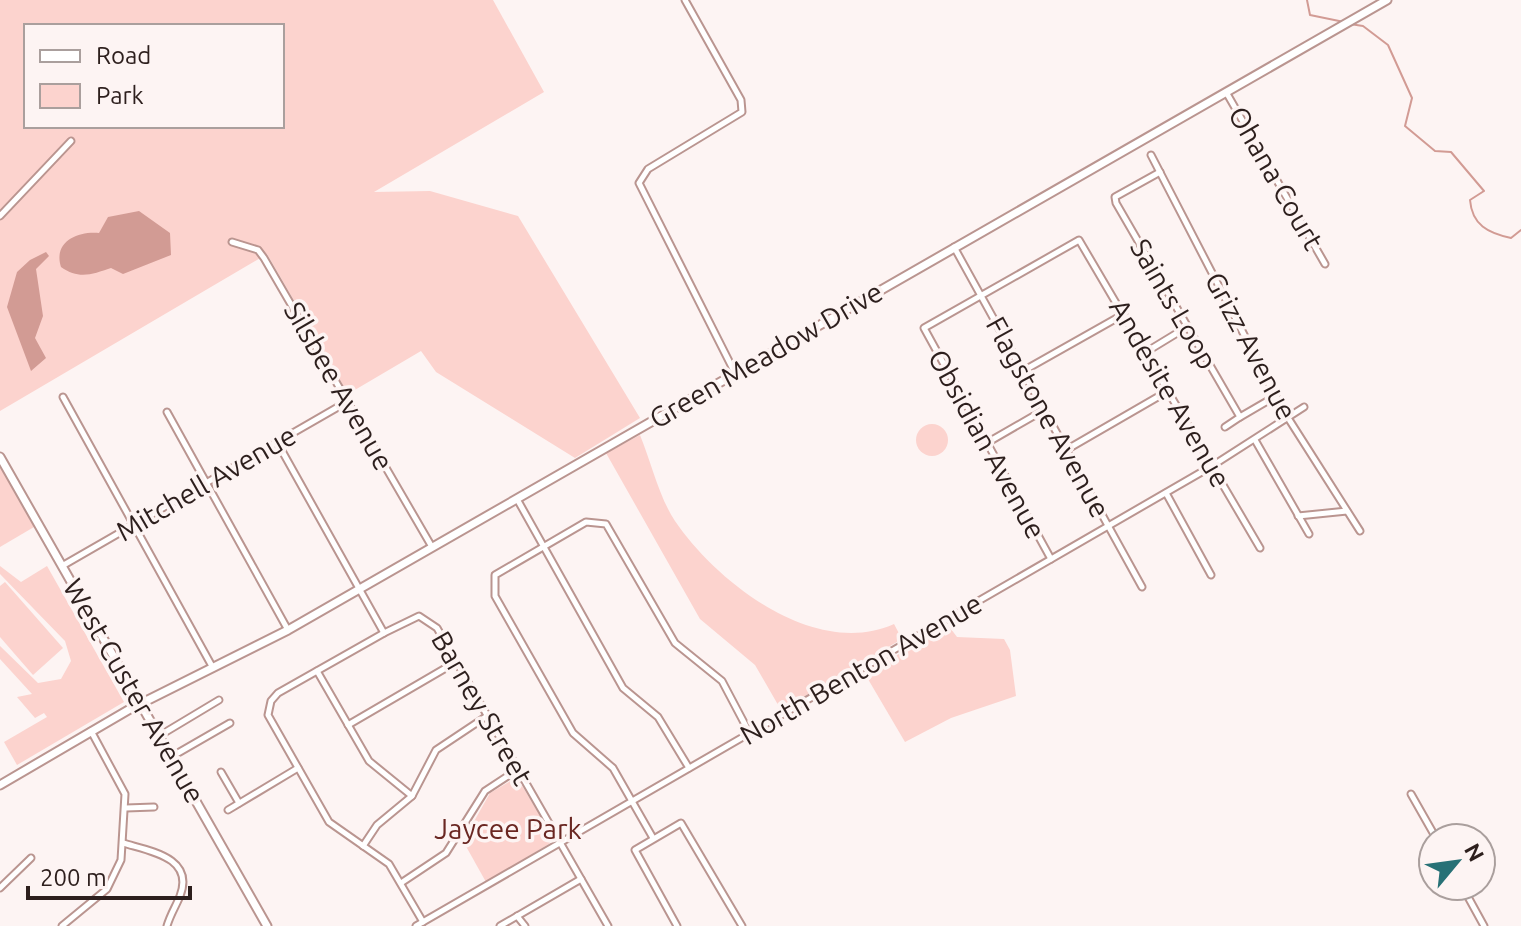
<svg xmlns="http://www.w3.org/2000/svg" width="1521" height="926" font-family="Ubuntu,sans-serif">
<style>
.green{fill:#fcd3ce;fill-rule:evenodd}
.water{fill:#d29b94}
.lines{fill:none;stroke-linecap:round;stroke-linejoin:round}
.stream{stroke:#d29b94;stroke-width:2}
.street-casing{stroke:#ba9590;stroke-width:9}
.secondary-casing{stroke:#ba9590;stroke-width:11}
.street{stroke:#fff;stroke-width:5}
.secondary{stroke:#fff;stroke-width:7}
.labels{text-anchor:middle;stroke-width:7;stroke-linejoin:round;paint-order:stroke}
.street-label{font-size:28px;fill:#2d1f1d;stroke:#fdf4f3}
.park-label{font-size:28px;fill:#6a2722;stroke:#fdf4f3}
</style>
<rect width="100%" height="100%" fill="#fdf4f3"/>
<g class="green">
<path d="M 0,0 L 493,0 L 544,92 L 374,192 L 430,191 L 518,216 L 640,418 L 575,458 L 436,372 L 421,351 L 348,394 L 267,254 L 0,411 ZM 26,26 L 282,26 L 282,126 L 26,126 Z"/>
<circle cx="932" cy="440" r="16"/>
<path d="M 640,435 C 651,462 659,497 675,521 C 718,584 816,659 894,624 L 902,639 L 781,710 L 755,665 L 700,619 L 606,453 Z"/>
<path d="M 0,467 L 34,527 L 0,547 Z"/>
<path d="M 0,566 L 21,582 L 47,566 L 124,702 L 17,765 L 4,742 L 47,717 L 44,713 L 35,718 L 17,697 L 32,694 L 0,659 L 0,646 L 38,683 L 61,679 L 71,661 L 65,641 L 0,574 Z"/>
<path d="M 5,582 L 63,648 L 33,675 L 0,637 L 0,586 Z"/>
<path d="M 948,625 L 957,637 L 1004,639 L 1010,650 L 1016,696 L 951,718 L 905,742 L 865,674 Z"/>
<path d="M 517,777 L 553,838 L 549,844 L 486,882 L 463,841 L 490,793 Z"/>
</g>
<g class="water">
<path d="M 139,211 L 170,233 L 171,255 L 123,274 L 111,268 C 93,274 79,280 61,267 C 53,242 77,231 99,233 L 108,217 Z"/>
<path d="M 46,252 L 49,256 L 36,269 L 43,316 L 35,338 L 46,358 L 31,371 L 7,307 L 17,272 L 30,260 Z"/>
</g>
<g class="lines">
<g class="stream">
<path d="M 1307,0 L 1310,15 L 1344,22"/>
<path d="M 1350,24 L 1363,26 L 1388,45 L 1412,98 L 1405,126 L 1435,151 L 1451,152 L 1484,191 L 1470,200 C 1472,225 1488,233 1511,238 L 1521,230"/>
</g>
<defs>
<g id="street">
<path d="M 685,0 L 741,100 L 742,112 L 648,169 L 639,183 L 735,373"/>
<path d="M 1226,92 L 1325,264"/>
<path d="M 1151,155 L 1283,410 L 1360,531"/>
<path d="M 1160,172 L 1115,197 L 1116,203 L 1240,417 L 1276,396"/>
<path d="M 0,216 L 71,141"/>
<path d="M 232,242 L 258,250 L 264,258 L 432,547"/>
<path d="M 954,247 L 1142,587"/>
<path d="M 1146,352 L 1187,327"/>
<path d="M 1023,371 L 1124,314"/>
<path d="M 63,397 L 213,668"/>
<path d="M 167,412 L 288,630"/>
<path d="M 1225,427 L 1240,417"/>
<path d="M 1255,440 L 1309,534"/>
<path d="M 277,442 L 384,633 L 419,616 L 437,628 L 608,926"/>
<path d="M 985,444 L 1044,410"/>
<path d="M 1066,450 L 1168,391"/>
<path d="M 1166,493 L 1211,575"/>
<path d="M 517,499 L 623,688 L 658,717 L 689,768"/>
<path d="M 1298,516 L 1347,511"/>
<path d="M 1051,559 L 924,328 L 1079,240 L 1260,548"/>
<path d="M 62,566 L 338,407 L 351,408"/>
<path d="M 384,633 L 278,693 L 271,701 L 268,715 L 329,822 L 389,864 L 423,922"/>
<path d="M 317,671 L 369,761 L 412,796"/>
<path d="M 348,725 L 456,662"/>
<path d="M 159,736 L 219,700"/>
<path d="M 171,757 L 230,723"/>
<path d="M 221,772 L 239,803"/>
<path d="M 1411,794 L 1436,838"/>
<path d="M 126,808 L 154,807"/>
<path d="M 228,810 L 298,768"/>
<path d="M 653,838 L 613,768 L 573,733 L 495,596 L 495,575 L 586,522 L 606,524 L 675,643 L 722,681 L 750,734"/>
<path d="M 123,843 C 149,851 195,857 180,896 C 176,906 170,915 167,926"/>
<path d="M 363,846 L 377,825 L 412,796 L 436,750 L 487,716"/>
<path d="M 401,883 L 446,853 L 485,791 L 517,770"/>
<path d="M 1462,886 L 1484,926"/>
<path d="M 0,888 L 31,858"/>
<path d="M 517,916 L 525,926"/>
<path d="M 62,926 L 107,889 L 121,860 L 125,794 L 91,731"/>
<path d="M 416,926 L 1212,466 L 1304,407"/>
<path d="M 500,926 L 581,879"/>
<path d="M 677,926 L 635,850 L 681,823 L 742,926"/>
</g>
<g id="secondary">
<path d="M 0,457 L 267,926"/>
<path d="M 0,785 L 130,709 L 288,630 L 1387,0"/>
</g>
</defs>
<use href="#street" class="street-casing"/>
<use href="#secondary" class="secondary-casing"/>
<use href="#street" class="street"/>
<use href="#secondary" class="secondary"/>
</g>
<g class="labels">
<g class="street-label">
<text transform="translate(1276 178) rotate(60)" y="10">Ohana Court</text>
<text transform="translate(1174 304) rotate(60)" y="10">Saints Loop</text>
<text transform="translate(1251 346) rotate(62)" y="10">Grizz Avenue</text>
<text transform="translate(766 355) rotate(-30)" y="10">Green Meadow Drive</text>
<text transform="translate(339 386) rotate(60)" y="10">Silsbee Avenue</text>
<text transform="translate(1170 393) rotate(60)" y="10">Andesite Avenue</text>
<text transform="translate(1048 417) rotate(61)" y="10">Flagstone Avenue</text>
<text transform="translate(987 444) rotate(61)" y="10">Obsidian Avenue</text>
<text transform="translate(206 483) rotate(-30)" y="10">Mitchell Avenue</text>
<text transform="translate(861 669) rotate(-30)" y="10">North Benton Avenue</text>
<text transform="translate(134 691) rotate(60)" y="10">West Custer Avenue</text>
<text transform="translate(482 708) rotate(60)" y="10">Barney Street</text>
</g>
<g class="park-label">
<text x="508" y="839">Jaycee Park</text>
</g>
</g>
<rect x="24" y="24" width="260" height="104" fill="#fdf4f3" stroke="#aa9f9d" stroke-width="2"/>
<rect x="40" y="50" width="40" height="12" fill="#ffffff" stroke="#aa9f9d" stroke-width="2"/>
<text x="96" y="64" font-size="24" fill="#2d1f1d">Road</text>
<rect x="40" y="84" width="40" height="24" fill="#fcd3ce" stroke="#aa9f9d" stroke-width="2"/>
<text x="96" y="104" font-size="24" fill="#2d1f1d">Park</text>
<g transform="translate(1457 862) rotate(61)"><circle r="38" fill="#fdf4f3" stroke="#aa9f9d" stroke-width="2"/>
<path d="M0-6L14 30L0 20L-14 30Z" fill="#277176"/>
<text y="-12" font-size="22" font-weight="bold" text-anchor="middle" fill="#2d1f1d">N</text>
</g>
<path d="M28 886v12h162v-12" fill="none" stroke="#2d1f1d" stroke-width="4"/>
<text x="40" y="886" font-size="24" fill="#2d1f1d" stroke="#fdf4f3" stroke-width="6" paint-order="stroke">200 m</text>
</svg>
